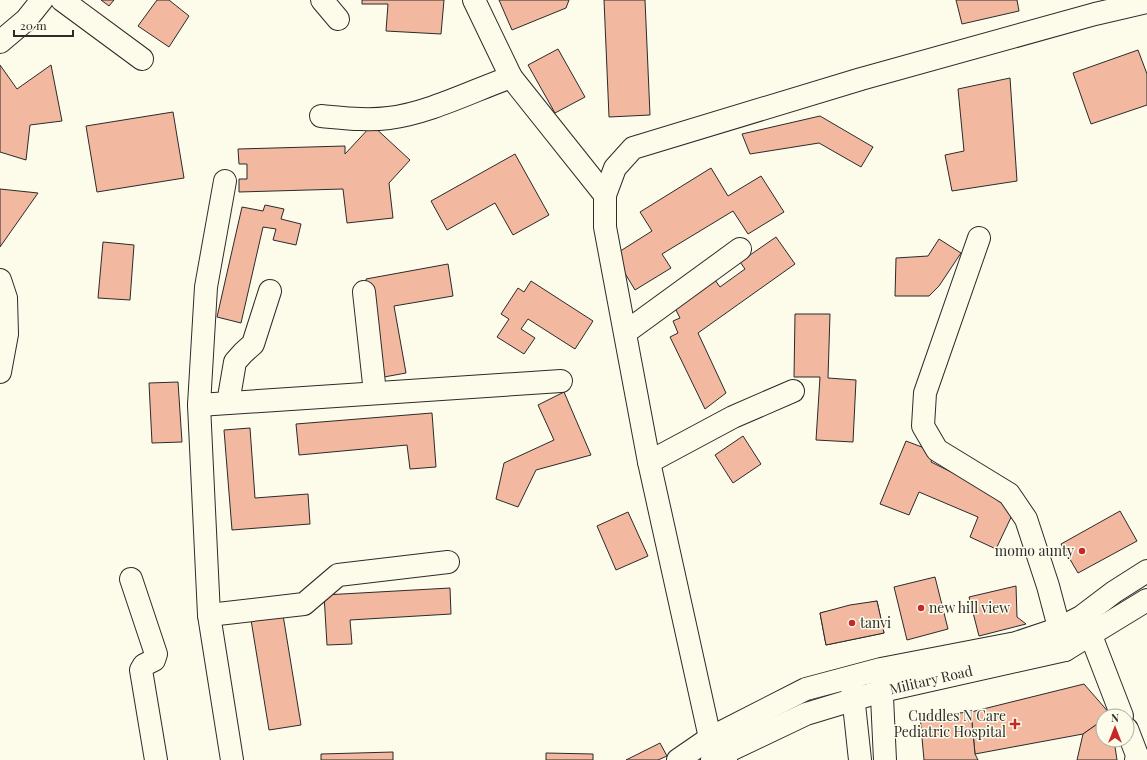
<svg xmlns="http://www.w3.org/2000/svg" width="1147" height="760" font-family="'Playfair Display',serif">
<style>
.building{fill:#f2b8a0;stroke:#2b2b2b}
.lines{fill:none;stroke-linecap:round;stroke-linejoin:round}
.minor-casing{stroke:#2b2b2b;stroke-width:24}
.minor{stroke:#fdfbea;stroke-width:22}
.poi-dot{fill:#c62828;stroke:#fdfbea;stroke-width:1.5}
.labels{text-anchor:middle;stroke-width:3;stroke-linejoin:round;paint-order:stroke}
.poi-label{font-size:14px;fill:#2b2b2b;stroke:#fdfbea;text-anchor:end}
.street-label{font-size:14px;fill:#2b2b2b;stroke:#fdfbea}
</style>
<rect width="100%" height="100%" fill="#fdfbea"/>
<g class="building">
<path d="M 101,0 L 114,0 L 109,6 Z"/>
<path d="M 157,0 L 169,0 L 189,16 L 169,47 L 138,26 Z"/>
<path d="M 362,0 L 444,0 L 441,34 L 386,31 L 388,4 L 362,4 Z"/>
<path d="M 499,0 L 569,0 L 566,8 L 512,30 Z"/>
<path d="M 604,0 L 645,0 L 650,115 L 609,117 Z"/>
<path d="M 956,0 L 1017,0 L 1019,11 L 962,24 Z"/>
<path d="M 558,49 L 585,97 L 555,113 L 528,65 Z"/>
<path d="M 1138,50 L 1147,74 L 1147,105 L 1091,124 L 1073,73 Z"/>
<path d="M 0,65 L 17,89 L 51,65 L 62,121 L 30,125 L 26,160 L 0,152 Z"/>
<path d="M 1010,78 L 1017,181 L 952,191 L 945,155 L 964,151 L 958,89 Z"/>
<path d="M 173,112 L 184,178 L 97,192 L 86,126 Z"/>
<path d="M 820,116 L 873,147 L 861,167 L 819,143 L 750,154 L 742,134 Z"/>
<path d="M 372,125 L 410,160 L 389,183 L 393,218 L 347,223 L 343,189 L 239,192 L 239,179 L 247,179 L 247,164 L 239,164 L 238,149 L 345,146 L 345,154 Z"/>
<path d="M 515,154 L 549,215 L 513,235 L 495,203 L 447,230 L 431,201 Z"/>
<path d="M 711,168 L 728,196 L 761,176 L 784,212 L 748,234 L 733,211 L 662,254 L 671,268 L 635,290 L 614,255 L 652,231 L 640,212 Z"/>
<path d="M 0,189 L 38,193 L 0,247 Z"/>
<path d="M 265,205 L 284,209 L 281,219 L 301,224 L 296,245 L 273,240 L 276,229 L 263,227 L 241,323 L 217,317 L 242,207 L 263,211 Z"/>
<path d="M 776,237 L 795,264 L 698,333 L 726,393 L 705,409 L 670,337 L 678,333 L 673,321 L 680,318 L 675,308 L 715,280 L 720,287 L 745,269 L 740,262 Z"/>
<path d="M 939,239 L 961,253 L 939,286 L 929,296 L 895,296 L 896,258 L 928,256 Z"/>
<path d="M 103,242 L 134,245 L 130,300 L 98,298 Z"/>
<path d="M 448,264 L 453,296 L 394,306 L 406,373 L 384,377 L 366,279 Z"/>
<path d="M 531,281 L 593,321 L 575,349 L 528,319 L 521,329 L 535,338 L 524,354 L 497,337 L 509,319 L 501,314 L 518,288 L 524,292 Z"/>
<path d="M 795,314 L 830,314 L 828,378 L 856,380 L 853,442 L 816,440 L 820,377 L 794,377 Z"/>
<path d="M 178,382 L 182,442 L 152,443 L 149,383 Z"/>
<path d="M 564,392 L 591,455 L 536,470 L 518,507 L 496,499 L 504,463 L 554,440 L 538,405 Z"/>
<path d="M 432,413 L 436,467 L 410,469 L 407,445 L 299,455 L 296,424 Z"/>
<path d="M 250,428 L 255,498 L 308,494 L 310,524 L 232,530 L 224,430 Z"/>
<path d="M 743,436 L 761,464 L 733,483 L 715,455 Z"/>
<path d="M 906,441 L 935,452 L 931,462 L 1000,496 L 998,501 L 1015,509 L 996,549 L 970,537 L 978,517 L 919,492 L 909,515 L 880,504 Z"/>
<path d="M 1120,511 L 1137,541 L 1078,573 L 1061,544 Z"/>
<path d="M 628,512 L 648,556 L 616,570 L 597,526 Z"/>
<path d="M 935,577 L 948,629 L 907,640 L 894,587 Z"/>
<path d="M 1016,586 L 1017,617 L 1026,624 L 979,636 L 969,597 Z"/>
<path d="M 450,588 L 451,614 L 350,620 L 352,644 L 327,645 L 324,595 Z"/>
<path d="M 877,601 L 884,633 L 826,645 L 820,613 Z"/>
<path d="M 877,601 L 884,633 L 826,645 L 820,613 L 850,605 Z"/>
<path d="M 283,615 L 301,725 L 269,730 L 251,620 Z"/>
<path d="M 1084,684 L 1111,715 L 1103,716 L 1103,720 L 1083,734 L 975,754 L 971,712 Z"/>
<path d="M 971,712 L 975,754 L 978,760 L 924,760 L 920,716 Z"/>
<path d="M 1103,720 L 1103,740 L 1114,740 L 1117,760 L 1077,760 L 1083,734 Z"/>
<path d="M 660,743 L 667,756 L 658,760 L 626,760 Z"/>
<path d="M 393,752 L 393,760 L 321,760 L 321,754 Z"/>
<path d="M 546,753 L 593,754 L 593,760 L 546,760 Z"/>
</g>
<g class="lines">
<defs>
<g id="minor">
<path d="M 62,0 L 142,59"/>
<path d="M 322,0 L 338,19"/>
<path d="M 474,0 L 511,77 L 605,195"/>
<path d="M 0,42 L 26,20 L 42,0"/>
<path d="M 321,116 C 344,118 366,121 389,118 C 429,113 472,91 511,77"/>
<path d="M 225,181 L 206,287 L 199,405 L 209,615 L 232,760"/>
<path d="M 979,238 L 925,393 L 923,426 L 937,450 L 1009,494 L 1026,519 L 1048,586 L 1065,650"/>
<path d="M 0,280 L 6,298 L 7,334 L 0,372"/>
<path d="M 364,292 L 375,393"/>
<path d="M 626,332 L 740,249"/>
<path d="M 228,403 L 235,362 L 243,353 L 253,344 L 270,291"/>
<path d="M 199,405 L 561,381"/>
<path d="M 649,462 L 733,417 L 793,391"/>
<path d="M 131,579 L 156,654 L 154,660 L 144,665 L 141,670 L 156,760"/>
<path d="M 209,615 L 304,604 L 338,575 L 448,562"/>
<path d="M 1083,622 L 1090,633 L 1122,716"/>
<path d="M 881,676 L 885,760"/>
<path d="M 852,686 L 860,760"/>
<path d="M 1127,729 L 1137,755 L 1136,760"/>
<path d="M 678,760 L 710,738 L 806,689 L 881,669 L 1016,643 L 1058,629 L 1081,617 L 1114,592 L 1147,571"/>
<path d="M 712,760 L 722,754 L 806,714 L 882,691 L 1065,650 L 1147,600"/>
<path d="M 726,760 L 710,738 L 649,462 L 605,227 L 605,195 L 615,168 L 633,148 L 861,79 L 1095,14 L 1147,2"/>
</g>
</defs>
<use href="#minor" class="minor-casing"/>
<use href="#minor" class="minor"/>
</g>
<g class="poi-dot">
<circle cx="1082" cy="551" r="4"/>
<circle cx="921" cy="608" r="4"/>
<circle cx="852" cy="623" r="4"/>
<path d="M1013 718h4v4h4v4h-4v4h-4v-4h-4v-4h4z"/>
</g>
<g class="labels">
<g class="poi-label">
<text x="1074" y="556">momo aunty</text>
<text x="929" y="613" text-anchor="start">new hill view</text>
<text x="860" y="628" text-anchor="start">tanvi</text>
<text x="1006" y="721">Cuddles N Care<tspan x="1006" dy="16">Pediatric Hospital</tspan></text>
</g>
<g class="street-label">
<text transform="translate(931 680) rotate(-13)" y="5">Military Road</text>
</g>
</g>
<g transform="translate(1115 728)"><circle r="19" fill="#fdfbea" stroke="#a9a89e"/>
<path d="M0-3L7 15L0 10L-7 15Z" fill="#c62828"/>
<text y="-6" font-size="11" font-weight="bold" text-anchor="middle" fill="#2b2b2b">N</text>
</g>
<path d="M14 30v6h59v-6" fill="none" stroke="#2b2b2b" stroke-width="2"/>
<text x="20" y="30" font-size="12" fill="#2b2b2b" stroke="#fdfbea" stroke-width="3" paint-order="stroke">20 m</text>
</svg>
